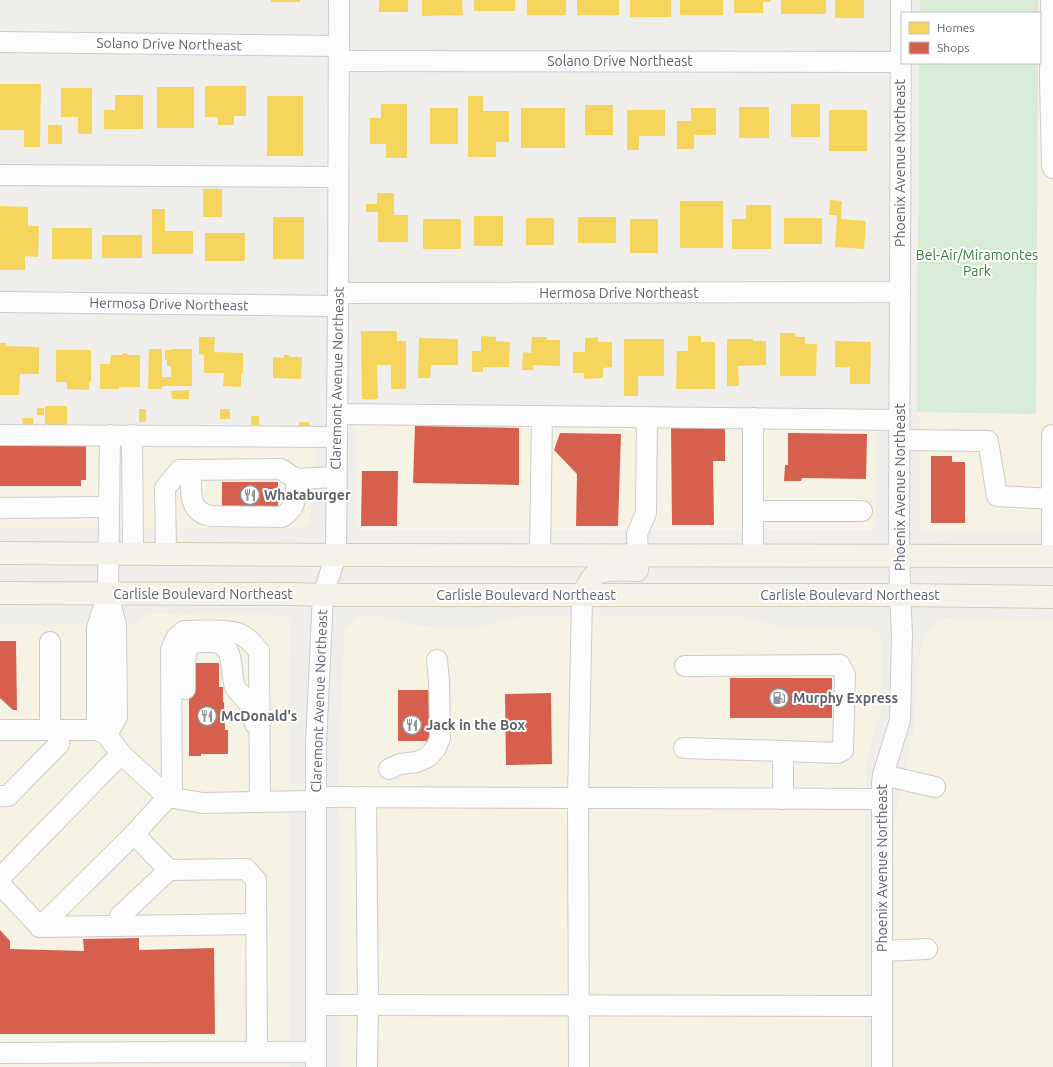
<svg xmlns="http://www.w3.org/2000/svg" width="1053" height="1067" font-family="Ubuntu,sans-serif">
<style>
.commercial{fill:#f7f3e4}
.green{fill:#d8ebd6}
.homes{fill:#f6d55c}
.shops{fill:#d6604d}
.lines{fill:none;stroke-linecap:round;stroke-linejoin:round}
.minor-casing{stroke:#cbcccc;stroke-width:22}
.major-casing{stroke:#d7ceb8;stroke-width:24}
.minor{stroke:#fdfcfc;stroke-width:20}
.major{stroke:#f4f2e9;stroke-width:22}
.labels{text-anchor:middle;stroke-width:4;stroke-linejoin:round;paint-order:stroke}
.street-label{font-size:14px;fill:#5f6368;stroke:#fff}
.park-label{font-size:14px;fill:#348238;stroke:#fff}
.poi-label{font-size:14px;font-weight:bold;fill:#5f6368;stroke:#fff;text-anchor:start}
</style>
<rect width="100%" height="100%" fill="#efeeea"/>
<g class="commercial">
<path d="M 1038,0 L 1053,0 L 1053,531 L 920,531 L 920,431 L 921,422 L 917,412 L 1036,413 L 1038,63 L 1040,63 L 1040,13 L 1038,13 Z"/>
<path d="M 356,423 L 876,425 L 876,530 L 357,530 L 355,527 Z"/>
<path d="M 0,440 L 316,444 L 313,496 L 309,522 L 306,526 L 300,529 L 0,528 Z"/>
<path d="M 148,614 L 284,615 L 288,617 L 290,622 L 289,830 L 289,1067 L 0,1067 L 0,625 L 127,624 L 137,622 Z"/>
<path d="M 358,616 L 377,616 L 417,626 L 478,627 L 516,617 L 740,616 L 781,627 L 873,629 L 881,636 L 881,710 L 866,762 L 866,1067 L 340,1067 L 339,764 L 344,629 Z"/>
<path d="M 940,618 L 1053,620 L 1053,1067 L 894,1067 L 893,824 L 914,729 L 917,666 L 926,632 Z"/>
</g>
<g class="green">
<rect x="920" y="0" width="118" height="13"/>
<path d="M 919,63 L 1038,63 L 1036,414 L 917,412 Z"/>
</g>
<g class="homes">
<rect x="271" y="0" width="29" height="2"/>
<rect x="379" y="0" width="29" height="12"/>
<path d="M 422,0 L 462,0 L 463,15 L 422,16 Z"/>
<rect x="474" y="0" width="41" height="11"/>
<rect x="527" y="0" width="39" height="15"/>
<rect x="577" y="0" width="42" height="15"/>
<rect x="630" y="0" width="41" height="17"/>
<rect x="680" y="0" width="43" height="15"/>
<path d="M 734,0 L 771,0 L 771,2 L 763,2 L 763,13 L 734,13 Z"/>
<rect x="781" y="0" width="45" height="14"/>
<rect x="835" y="0" width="29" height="18"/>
<path d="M 0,84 L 41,84 L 40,147 L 24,147 L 24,130 L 0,130 Z"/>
<path d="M 205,86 L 246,86 L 246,116 L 234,116 L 234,125 L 218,125 L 218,117 L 205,117 Z"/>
<rect x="157" y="87" width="37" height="41"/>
<path d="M 61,88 L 92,88 L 92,134 L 78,134 L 78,117 L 61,117 Z"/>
<path d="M 115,95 L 143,95 L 143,129 L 104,129 L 104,110 L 115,110 Z"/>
<rect x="267" y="96" width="36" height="60"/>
<path d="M 468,96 L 483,96 L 483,111 L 509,111 L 509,142 L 496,142 L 496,157 L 468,157 Z"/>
<path d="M 381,104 L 407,104 L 407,158 L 386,158 L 386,144 L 370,144 L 370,118 L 381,118 Z"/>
<rect x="791" y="104" width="29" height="33"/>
<rect x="585" y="105" width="28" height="30"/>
<rect x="739" y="107" width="30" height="31"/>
<rect x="430" y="108" width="28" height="36"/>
<rect x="521" y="108" width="44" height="40"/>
<path d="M 691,108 L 716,108 L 716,135 L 694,135 L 694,149 L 677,149 L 677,121 L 691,121 Z"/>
<path d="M 627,110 L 665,110 L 665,136 L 639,136 L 639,150 L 627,150 Z"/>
<rect x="829" y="110" width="38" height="41"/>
<rect x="48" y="125" width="14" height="19"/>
<rect x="203" y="189" width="19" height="28"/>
<path d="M 377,193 L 394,193 L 394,215 L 408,215 L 408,242 L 378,242 L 378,212 L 366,212 L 366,204 L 377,204 Z"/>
<path d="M 830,200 L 842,201 L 841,219 L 866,221 L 864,249 L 835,247 L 837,215 L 829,215 Z"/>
<rect x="680" y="201" width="43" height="47"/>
<path d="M 746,205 L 771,205 L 771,249 L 732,249 L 732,219 L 746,219 Z"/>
<path d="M 0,206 L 28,207 L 28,226 L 39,226 L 38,257 L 25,256 L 25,270 L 0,270 Z"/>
<path d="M 152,209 L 165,209 L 165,231 L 193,231 L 193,254 L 152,254 Z"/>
<rect x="474" y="216" width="29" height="30"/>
<rect x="273" y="217" width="31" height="42"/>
<rect x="578" y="217" width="38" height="26"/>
<rect x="526" y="218" width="28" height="27"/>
<rect x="784" y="218" width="38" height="26"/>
<rect x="423" y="219" width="38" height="30"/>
<rect x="630" y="219" width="28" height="34"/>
<rect x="52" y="228" width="40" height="31"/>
<rect x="205" y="233" width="40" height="28"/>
<rect x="102" y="235" width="40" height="23"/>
<path d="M 361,331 L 397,331 L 397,341 L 406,341 L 406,389 L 391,389 L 391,365 L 377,365 L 378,399 L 362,399 Z"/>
<path d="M 780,333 L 795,333 L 795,337 L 805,337 L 805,344 L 817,344 L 816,376 L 780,376 Z"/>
<path d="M 481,336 L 496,337 L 496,341 L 510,342 L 509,367 L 483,367 L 483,372 L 472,372 L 472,351 L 481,351 Z"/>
<path d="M 688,336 L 701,336 L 701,342 L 715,342 L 715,389 L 676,389 L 677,351 L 688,351 Z"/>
<path d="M 199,337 L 215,337 L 214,352 L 243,353 L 243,373 L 241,373 L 241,387 L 223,386 L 224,373 L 204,373 L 204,355 L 199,354 Z"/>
<path d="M 532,337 L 547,337 L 547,340 L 560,340 L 560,366 L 533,365 L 533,370 L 522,370 L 523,352 L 531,353 Z"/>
<path d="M 598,337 L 598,342 L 612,342 L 612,367 L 603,368 L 603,378 L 584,379 L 584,373 L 573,373 L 573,352 L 585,352 L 585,338 Z"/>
<path d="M 419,338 L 458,339 L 458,365 L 431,365 L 430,378 L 418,378 Z"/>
<path d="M 624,339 L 664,339 L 664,376 L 638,376 L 638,396 L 624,396 Z"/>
<path d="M 727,339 L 753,339 L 753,341 L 766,341 L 766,365 L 738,366 L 739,386 L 727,386 Z"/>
<path d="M 835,341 L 871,342 L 870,384 L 850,384 L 850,367 L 835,367 Z"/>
<path d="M 0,343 L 6,343 L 6,346 L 39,347 L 39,374 L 20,374 L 19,395 L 0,395 Z"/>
<path d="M 149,349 L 162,349 L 162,377 L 171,377 L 171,366 L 167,366 L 167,360 L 165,360 L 165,350 L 171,350 L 171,349 L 192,349 L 192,386 L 162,386 L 162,389 L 148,389 Z"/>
<path d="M 56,350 L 91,350 L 91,382 L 89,382 L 89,390 L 67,389 L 67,382 L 56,382 Z"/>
<path d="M 123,353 L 127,353 L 127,355 L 140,355 L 140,387 L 119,387 L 119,389 L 100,389 L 100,364 L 110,364 L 111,355 L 122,355 Z"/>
<path d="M 284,355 L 289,355 L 290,357 L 302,357 L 301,379 L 273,378 L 273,357 L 284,358 Z"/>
<path d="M 189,390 L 189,399 L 172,399 L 171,391 Z"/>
<path d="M 45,406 L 67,406 L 67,428 L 45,427 Z"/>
<rect x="37" y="408" width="7" height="7"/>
<rect x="139" y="409" width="7" height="13"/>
<rect x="220" y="409" width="10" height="10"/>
<rect x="251" y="416" width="8" height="9"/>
<path d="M 22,418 L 33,418 L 33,426 L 23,426 Z"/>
<rect x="299" y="422" width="10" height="6"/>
</g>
<g class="shops">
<path d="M 415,426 L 519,428 L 519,485 L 413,483 Z"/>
<path d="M 671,427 L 725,427 L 725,461 L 713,461 L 714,525 L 672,525 Z"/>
<path d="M 560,433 L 621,434 L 618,526 L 576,526 L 577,474 L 554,450 Z"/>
<path d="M 788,433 L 867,434 L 866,479 L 802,478 L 801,481 L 784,481 L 785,465 L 788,465 Z"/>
<path d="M 0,444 L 86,444 L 86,480 L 81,480 L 81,486 L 0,486 Z"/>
<path d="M 931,456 L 952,456 L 952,462 L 965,462 L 965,523 L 931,523 Z"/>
<path d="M 362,471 L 398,471 L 397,526 L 361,526 Z"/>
<path d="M 222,482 L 278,482 L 278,508 L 222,509 Z"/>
<path d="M 0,641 L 16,641 L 17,710 L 13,710 L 0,698 Z"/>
<path d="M 189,663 L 219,663 L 219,687 L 223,687 L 223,702 L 224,702 L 225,730 L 228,730 L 228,754 L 201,754 L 201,756 L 189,756 Z"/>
<rect x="730" y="678" width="102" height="40"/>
<rect x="398" y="690" width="37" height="51"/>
<path d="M 551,693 L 552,764 L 506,765 L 505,694 Z"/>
<path d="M 0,930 L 10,941 L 10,949 L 84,951 L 83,939 L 139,938 L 139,950 L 214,948 L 215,1034 L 0,1034 Z"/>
</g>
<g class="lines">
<defs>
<g id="minor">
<path d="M 1051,0 L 1050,77 L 1052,165 L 1053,168"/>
<path d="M 0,42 L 339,46"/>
<path d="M 339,61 L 900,62"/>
<path d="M 0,175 L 338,177"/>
<path d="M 338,293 L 900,292"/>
<path d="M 0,302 L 338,306"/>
<path d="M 337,414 L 899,420"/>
<path d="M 0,435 L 337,437"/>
<path d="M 132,435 L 133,553"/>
<path d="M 1052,435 L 1052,556"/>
<path d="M 899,440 L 988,441 L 997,496 L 1053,499"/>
<path d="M 191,470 C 191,489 187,513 212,516 L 282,517 C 297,508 296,495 296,479"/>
<path d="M 0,508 L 109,507"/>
<path d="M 753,511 L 862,511"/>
<path d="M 166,553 L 165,488 L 180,470 L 281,469 L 296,479 L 336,477"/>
<path d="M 540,555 L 542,416"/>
<path d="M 638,555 L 637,534 L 646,513 L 647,417"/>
<path d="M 753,556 L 753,418"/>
<path d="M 50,642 L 50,730"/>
<path d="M 685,666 L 840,665 L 845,675 L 843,750 L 838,753 L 783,751 L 783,799"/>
<path d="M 185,689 L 185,664 L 187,647 C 197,641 199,642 210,642 C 237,642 229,669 235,687 C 237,692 244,696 247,701 C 251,707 253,717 255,724"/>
<path d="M 0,730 L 97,730 L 107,735 L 121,754 L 168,797 L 203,803 L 316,801"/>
<path d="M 97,730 L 97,628 L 108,593"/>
<path d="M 107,735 L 117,717 L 116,625 L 108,593 L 110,435"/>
<path d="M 684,748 L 783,751"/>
<path d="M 389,769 L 400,764 L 417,762 L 428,757 L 436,748 L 440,738 L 439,681 L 437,660"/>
<path d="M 883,775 L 935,787"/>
<path d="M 0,796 L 8,796 L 59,744 L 59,730"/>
<path d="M 316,797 L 882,799"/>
<path d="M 366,797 L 368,1005 L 367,1067"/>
<path d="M 172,798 L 171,650 L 176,638 L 184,631 C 196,631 231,629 240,634 C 248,638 253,644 259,651 L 260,802"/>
<path d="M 134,834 L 168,797"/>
<path d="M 0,878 L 121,754"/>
<path d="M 0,884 L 40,927 L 134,834 L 169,870 L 246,869 L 256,880 L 257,1052"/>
<path d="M 120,926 L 120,916 L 169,870"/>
<path d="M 40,927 L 256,924"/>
<path d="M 882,951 L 927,949"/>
<path d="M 316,1005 L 882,1006"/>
<path d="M 0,1053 L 185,1052 L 316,1052"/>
<path d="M 316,1067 L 316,744 L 323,595 L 336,555 L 338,306 L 339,0"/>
<path d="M 579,1067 L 578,798 L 582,595"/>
<path d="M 882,1067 L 882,784 L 883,775 L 900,720 L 902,633 L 900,595 L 899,532 L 901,0"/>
</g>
<g id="major">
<path d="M 0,553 L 336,555 L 1053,556"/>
<path d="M 0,593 L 292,594 L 323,595 L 900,595 L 1053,597"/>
<path d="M 582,595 C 586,589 589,582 594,576 C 602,567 625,570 637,570"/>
</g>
</defs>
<use href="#minor" class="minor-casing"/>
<use href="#major" class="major-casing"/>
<use href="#minor" class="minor"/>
<use href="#major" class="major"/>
</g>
<defs>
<symbol id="restaurant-ring" viewBox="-11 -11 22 22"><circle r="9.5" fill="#fff" stroke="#919496" stroke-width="1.5"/><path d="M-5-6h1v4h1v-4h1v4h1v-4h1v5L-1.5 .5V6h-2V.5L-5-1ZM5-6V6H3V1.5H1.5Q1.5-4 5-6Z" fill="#919496"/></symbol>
<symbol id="fuel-ring" viewBox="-11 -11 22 22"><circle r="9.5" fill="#fff" stroke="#919496" stroke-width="1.5"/><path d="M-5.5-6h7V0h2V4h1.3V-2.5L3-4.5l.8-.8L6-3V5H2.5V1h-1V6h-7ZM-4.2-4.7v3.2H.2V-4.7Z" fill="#919496"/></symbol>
</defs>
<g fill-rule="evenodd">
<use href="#restaurant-ring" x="239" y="484" width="22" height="22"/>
<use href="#fuel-ring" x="768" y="687" width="22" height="22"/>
<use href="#restaurant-ring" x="196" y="705" width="22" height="22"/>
<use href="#restaurant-ring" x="401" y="714" width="22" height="22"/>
</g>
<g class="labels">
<g class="street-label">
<text transform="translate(169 44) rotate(1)" y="5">Solano Drive Northeast</text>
<text x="620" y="66">Solano Drive Northeast</text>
<text transform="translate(900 163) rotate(-90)" y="5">Phoenix Avenue Northeast</text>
<text x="619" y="298">Hermosa Drive Northeast</text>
<text transform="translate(169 304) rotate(1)" y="5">Hermosa Drive Northeast</text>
<text transform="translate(337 378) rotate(-89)" y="5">Claremont Avenue Northeast</text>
<text transform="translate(900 487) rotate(-90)" y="5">Phoenix Avenue Northeast</text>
<text x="203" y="599">Carlisle Boulevard Northeast</text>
<text x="526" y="600">Carlisle Boulevard Northeast</text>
<text x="850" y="600">Carlisle Boulevard Northeast</text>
<text transform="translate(319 701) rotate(-88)" y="5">Claremont Avenue Northeast</text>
<text transform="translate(882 868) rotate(-90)" y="5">Phoenix Avenue Northeast</text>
</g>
<g class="park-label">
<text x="977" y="260">Bel-Air/Miramontes<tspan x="977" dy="16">Park</tspan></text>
</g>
<g class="poi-label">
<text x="264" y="500">Whataburger</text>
<text x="793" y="703">Murphy Express</text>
<text x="221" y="721">McDonald's</text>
<text x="426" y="730">Jack in the Box</text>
</g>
</g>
<rect x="901" y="12" width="140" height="52" fill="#ffffff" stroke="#bfc1c3"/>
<rect x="909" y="22" width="20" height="12" fill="#f6d55c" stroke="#bfc1c3"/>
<text x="937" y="32" font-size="12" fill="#5f6368">Homes</text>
<rect x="909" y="42" width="20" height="12" fill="#d6604d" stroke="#bfc1c3"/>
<text x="937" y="52" font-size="12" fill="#5f6368">Shops</text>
</svg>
